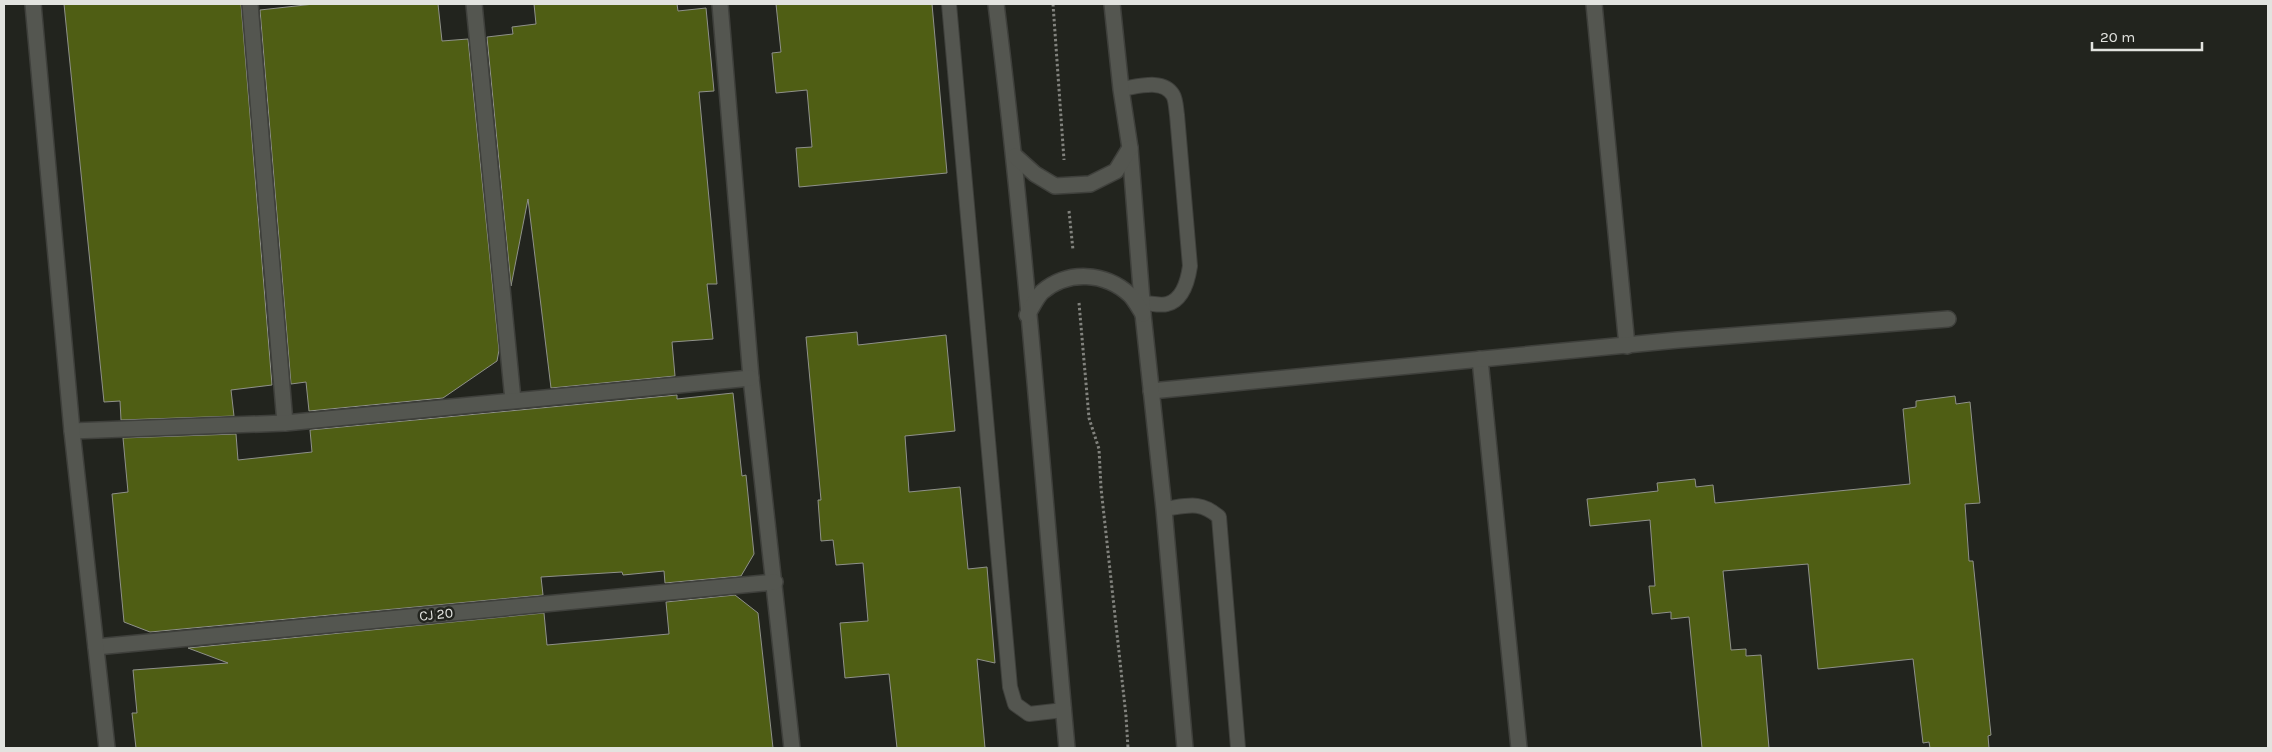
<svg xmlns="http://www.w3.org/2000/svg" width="2272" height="752" font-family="Karla,sans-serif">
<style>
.building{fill:#4f5e14;stroke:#8f918a}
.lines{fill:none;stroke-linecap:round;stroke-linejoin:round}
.lane-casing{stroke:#3f403c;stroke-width:16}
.street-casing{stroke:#3f403c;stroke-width:18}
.secondary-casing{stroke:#3f403c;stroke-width:18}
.path{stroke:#82837e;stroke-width:3;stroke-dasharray:2.5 2.5;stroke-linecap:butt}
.lane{stroke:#545650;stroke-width:14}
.street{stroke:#545650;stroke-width:15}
.secondary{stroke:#545650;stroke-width:15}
.labels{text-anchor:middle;stroke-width:5;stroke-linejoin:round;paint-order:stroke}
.street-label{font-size:14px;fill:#e2e3df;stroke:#22241e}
</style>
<rect width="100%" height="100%" fill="#22241e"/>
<g class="building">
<path d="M 64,4 L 241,4 L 272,385 L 231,390 L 234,416 L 121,420 L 120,401 L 104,402 Z"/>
<path d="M 314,4 L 438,4 L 442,41 L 468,39 L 499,350 L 497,361 L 443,398 L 309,411 L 306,382 L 291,384 L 260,10 Z"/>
<path d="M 534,4 L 677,4 L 678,11 L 706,8 L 714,91 L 699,92 L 717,284 L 707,284 L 713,339 L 672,342 L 675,376 L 551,388 L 528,199 L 511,286 L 487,37 L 513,34 L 512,27 L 536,24 Z"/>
<path d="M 776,4 L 932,4 L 947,173 L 799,187 L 796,148 L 812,147 L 807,90 L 776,93 L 772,53 L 781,52 Z"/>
<path d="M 857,332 L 858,345 L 946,335 L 955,431 L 905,436 L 909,492 L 960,487 L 968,569 L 987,567 L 995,663 L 977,659 L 985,748 L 897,748 L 889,674 L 845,678 L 840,623 L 868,621 L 863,563 L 836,565 L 833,540 L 821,541 L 818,500 L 821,500 L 806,337 Z"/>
<path d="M 733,393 L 742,476 L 746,475 L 754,554 L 741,576 L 665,583 L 664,571 L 623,575 L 622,572 L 541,577 L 543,595 L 150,632 L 124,622 L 112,494 L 128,492 L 123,438 L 236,434 L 238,460 L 312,452 L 310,430 L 677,395 L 677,399 Z"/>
<path d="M 1955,396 L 1956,404 L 1970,402 L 1977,474 L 1980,503 L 1965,504 L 1969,561 L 1973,561 L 1991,735 L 1988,736 L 1989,748 L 1930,748 L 1929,742 L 1923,743 L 1913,659 L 1818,669 L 1808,564 L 1723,571 L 1731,650 L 1746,649 L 1746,656 L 1761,655 L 1769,748 L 1702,748 L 1689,617 L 1671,619 L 1671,612 L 1652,614 L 1649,586 L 1655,586 L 1650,520 L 1590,526 L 1587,499 L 1658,491 L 1657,483 L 1695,479 L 1696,487 L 1713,485 L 1715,503 L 1910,484 L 1903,409 L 1916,407 L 1916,401 Z"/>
<path d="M 735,595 L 758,613 L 773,748 L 136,748 L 132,713 L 137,713 L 133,670 L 228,663 L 188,648 L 544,613 L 547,645 L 669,634 L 666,602 Z"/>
</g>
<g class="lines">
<defs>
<g id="lane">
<path d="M 949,4 L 1010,687 L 1015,704 L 1029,714 L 1064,710"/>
<path d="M 1121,89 C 1137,87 1163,78 1173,95 C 1176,100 1176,109 1177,115 L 1190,266 C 1188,280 1183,300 1167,304 C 1160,306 1150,303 1143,303"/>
<path d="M 1164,509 C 1187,506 1200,500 1219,517 L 1238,748"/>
</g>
<g id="street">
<path d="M 250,4 L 285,423"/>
<path d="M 474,4 L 513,400"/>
<path d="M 720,4 L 751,378 L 792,748"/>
<path d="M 1594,4 L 1627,346"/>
<path d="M 1480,359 L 1519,748"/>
<path d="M 1151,391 L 1678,340 L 1948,319"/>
<path d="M 72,431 L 285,423 L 751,378"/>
<path d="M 96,647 L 775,582"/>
</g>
<g id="secondary">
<path d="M 33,4 L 72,431 L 107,748"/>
<path d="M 996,4 C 1027,251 1044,500 1067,748"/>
<path d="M 1112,4 L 1121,89 L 1130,148 L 1143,314 L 1164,509 L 1185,748"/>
<path d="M 1015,156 L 1035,174 L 1055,186 L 1090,184 L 1116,171 L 1130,148"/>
<path d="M 1027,315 C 1032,308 1036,298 1042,292 C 1068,270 1105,272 1130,295 C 1135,300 1139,308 1143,314"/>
</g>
</defs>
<use href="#lane" class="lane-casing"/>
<use href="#street" class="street-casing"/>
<use href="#secondary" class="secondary-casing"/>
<g class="path">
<path d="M 1053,4 L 1064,160"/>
<path d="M 1069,211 L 1073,250"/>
<path d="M 1079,303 L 1089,418 L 1099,449 L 1101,488 L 1126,716 L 1128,748"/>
</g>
<use href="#lane" class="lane"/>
<use href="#street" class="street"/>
<use href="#secondary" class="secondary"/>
</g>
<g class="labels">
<g class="street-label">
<text transform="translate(436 614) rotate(-6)" y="5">CJ 20</text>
</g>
</g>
<rect width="2272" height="752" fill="none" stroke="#e2e3df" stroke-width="10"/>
<path d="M2092 42v8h110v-8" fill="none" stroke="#e2e3df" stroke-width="2.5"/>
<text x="2100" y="42" font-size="15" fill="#e2e3df" stroke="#22241e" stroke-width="4" paint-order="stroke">20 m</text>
</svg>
